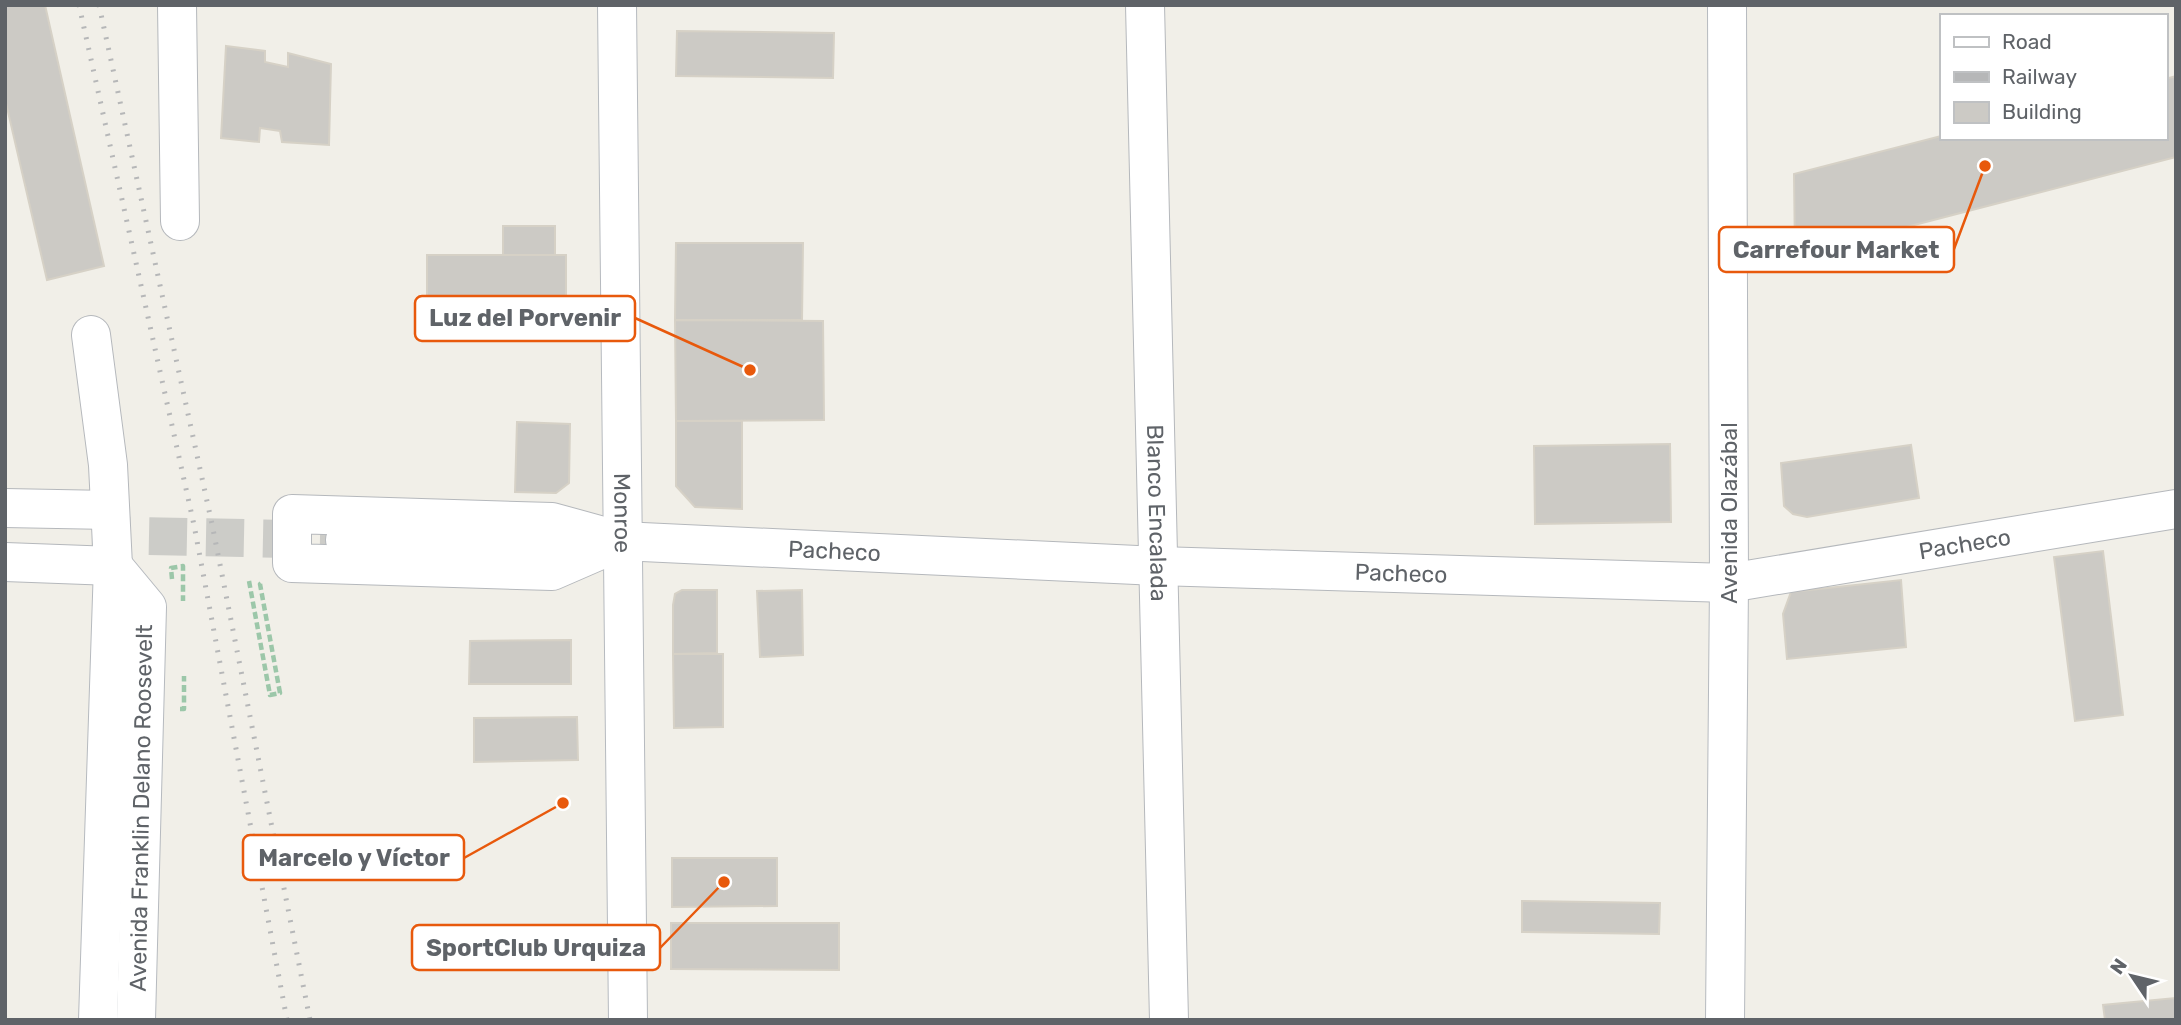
<svg xmlns="http://www.w3.org/2000/svg" width="2181" height="1025" font-family="Rubik,sans-serif">
<style>
.building{fill:#cccac5;stroke:#d6d1c6;stroke-width:2}
.lines{fill:none;stroke-linecap:round;stroke-linejoin:round}
.street-tunnel{stroke:#ccccc8;stroke-width:38;stroke-dasharray:38 19;stroke-linecap:butt}
.street-casing{stroke:#b5b8bc;stroke-width:40}
.secondary-casing{stroke:#b6babf;stroke-width:40}
.path{stroke:#9cc7a9;stroke-width:4.5;stroke-dasharray:7 3.5;stroke-linecap:butt}
.street{stroke:#fff;stroke-width:38}
.secondary{stroke:#fff;stroke-width:38}
.rail{stroke:#b6b7b8;stroke-width:5;stroke-dasharray:2 9;stroke-linecap:butt}
.labels{text-anchor:middle;stroke-width:5;stroke-linejoin:round;paint-order:stroke}
.street-label{font-size:23px;fill:#5f6368;stroke:#fff}
.leader{fill:none;stroke:#e8590c;stroke-width:2.5}
.callout-dot{fill:#e8590c;stroke:#fff;stroke-width:2.5}
.callout{fill:#fff;stroke:#e8590c;stroke-width:2.5}
.callout-label{font-size:24px;text-anchor:middle;font-weight:bold;fill:#5f6368}
</style>
<rect width="100%" height="100%" fill="#f1efe8"/>
<g class="building">
<path d="M 5,5 L 45,5 L 104,266 L 47,280 L 5,99 Z"/>
<path d="M 677,31 L 834,33 L 833,78 L 676,76 Z"/>
<path d="M 226,46 L 265,51 L 265,62 L 288,67 L 288,53 L 331,64 L 329,145 L 282,142 L 280,131 L 260,128 L 259,142 L 221,138 Z"/>
<path d="M 2176,76 L 2176,157 L 1795,256 L 1794,174 L 1941,136 L 1941,138 L 2165,138 L 2165,79 Z"/>
<rect x="503" y="226" width="52" height="29"/>
<path d="M 676,243 L 803,243 L 802,320 L 675,320 Z"/>
<rect x="427" y="255" width="139" height="63"/>
<path d="M 675,320 L 823,321 L 824,420 L 676,421 Z"/>
<path d="M 676,421 L 742,421 L 742,509 L 695,507 L 676,486 Z"/>
<path d="M 517,422 L 570,424 L 569,483 L 556,493 L 515,492 Z"/>
<path d="M 1670,444 L 1671,522 L 1535,524 L 1534,446 Z"/>
<path d="M 1911,445 L 1919,498 L 1807,517 L 1793,514 L 1784,506 L 1781,463 Z"/>
<path d="M 2103,551 L 2123,715 L 2075,721 L 2054,557 Z"/>
<path d="M 1901,580 L 1906,647 L 1787,659 L 1783,614 L 1791,592 Z"/>
<path d="M 682,590 L 717,590 L 717,653 L 673,654 L 673,605 L 675,594 Z"/>
<path d="M 802,590 L 803,655 L 760,657 L 757,591 Z"/>
<path d="M 571,640 L 571,684 L 469,684 L 470,641 Z"/>
<path d="M 673,654 L 723,654 L 723,727 L 674,728 Z"/>
<path d="M 577,717 L 578,760 L 474,762 L 474,718 Z"/>
<path d="M 672,858 L 777,858 L 777,906 L 672,907 Z"/>
<path d="M 1522,901 L 1660,903 L 1659,934 L 1522,932 Z"/>
<path d="M 671,923 L 839,923 L 839,970 L 671,969 Z"/>
<path d="M 2175,998 L 2176,1020 L 2105,1020 L 2103,1005 Z"/>
</g>
<g class="lines">
<path class="street-tunnel" d="M 92,535 L 345,540"/>
<defs>
<g id="street">
<path d="M 177,5 L 180,221"/>
<path id="s1" d="M 1145,5 L 1169,1020"/>
<path d="M 5,508 L 110,510"/>
<path d="M 292,514 L 552,522 L 621,541 L 552,571 L 292,563 Z"/>
<path id="s2" d="M 345,540 L 554,546 L 621,541 L 1158,566 L 1729,583 L 2176,509"/>
<path d="M 5,562 L 113,566 L 108,465 L 91,335"/>
</g>
<g id="secondary">
<path id="s3" d="M 617,5 L 628,1020"/>
<path d="M 113,566 L 147,607 L 136,1020"/>
<path d="M 98,1020 L 113,566"/>
<path d="M 1725,1020 L 1729,583 L 1727,5"/>
</g>
</defs>
<use href="#street" class="street-casing"/>
<use href="#secondary" class="secondary-casing"/>
<g class="path">
<path d="M 172,579 L 171,568 L 183,566 L 183,601"/>
<path d="M 249,581 L 270,695 L 280,693 L 260,584 L 263,582"/>
<path d="M 180,709 L 184,709 L 184,676"/>
</g>
<use href="#street" class="street"/>
<use href="#secondary" class="secondary"/>
<g class="rail">
<path d="M 79,5 L 194,525 L 287,1020"/>
<path d="M 99,5 L 212,524 L 310,1020"/>
</g>
</g>
<g class="labels">
<g class="street-label">
<text dy="8" stroke="none"><textPath href="#s3" startOffset="508">Monroe</textPath></text>
<text dy="8" stroke="none"><textPath href="#s1" startOffset="508">Blanco Encalada</textPath></text>
<text transform="translate(1729 513) rotate(-90)" y="8">Avenida Olazábal</text>
<text dy="8" stroke="none"><textPath href="#s2" startOffset="1624">Pacheco</textPath></text>
<text dy="8" stroke="none"><textPath href="#s2" startOffset="490">Pacheco</textPath></text>
<text dy="8" stroke="none"><textPath href="#s2" startOffset="1057">Pacheco</textPath></text>
<text transform="translate(141 808) rotate(-89)" y="8">Avenida Franklin Delano Roosevelt</text>
</g>
</g>
<path class="leader" d="M1985 166L1954 249M750 370L635 318M563 803L464 858M724 882L660 948"/>
<g class="callout-dot">
<circle cx="1985" cy="166" r="7"/>
<circle cx="750" cy="370" r="7"/>
<circle cx="563" cy="803" r="7"/>
<circle cx="724" cy="882" r="7"/>
</g>
<g class="callout">
<rect x="1719" y="227" width="235" height="45" rx="7"/>
<rect x="415" y="296" width="220" height="45" rx="7"/>
<rect x="243" y="835" width="221" height="45" rx="7"/>
<rect x="412" y="925" width="248" height="45" rx="7"/>
</g>
<g class="callout-label">
<text x="1836" y="258">Carrefour Market</text>
<text x="525" y="326">Luz del Porvenir</text>
<text x="354" y="866">Marcelo y Víctor</text>
<text x="536" y="956">SportClub Urquiza</text>
</g>
<rect width="2181" height="1025" fill="none" stroke="#5f6368" stroke-width="14"/>
<rect x="1940" y="14" width="228" height="126" fill="#ffffff" stroke="#bfc1c3" stroke-width="2"/>
<rect x="1954" y="37" width="35" height="10" fill="#ffffff" stroke="#bfc1c3" stroke-width="2"/>
<text x="2002" y="49" font-size="21" fill="#5f6368">Road</text>
<rect x="1954" y="72" width="35" height="10" fill="#b6b7b8" stroke="#bfc1c3" stroke-width="2"/>
<text x="2002" y="84" font-size="21" fill="#5f6368">Railway</text>
<rect x="1954" y="102" width="35" height="21" fill="#cccac5" stroke="#bfc1c3" stroke-width="2"/>
<text x="2002" y="119" font-size="21" fill="#5f6368">Building</text>
<g transform="translate(2132 976) rotate(305)" stroke="#ffffff" stroke-width="5" paint-order="stroke">
<path d="M0-5L12 26L0 18L-12 26Z" fill="#5f6368"/>
<text y="-10" font-size="19" font-weight="bold" text-anchor="middle" fill="#5f6368">N</text>
</g>
</svg>
